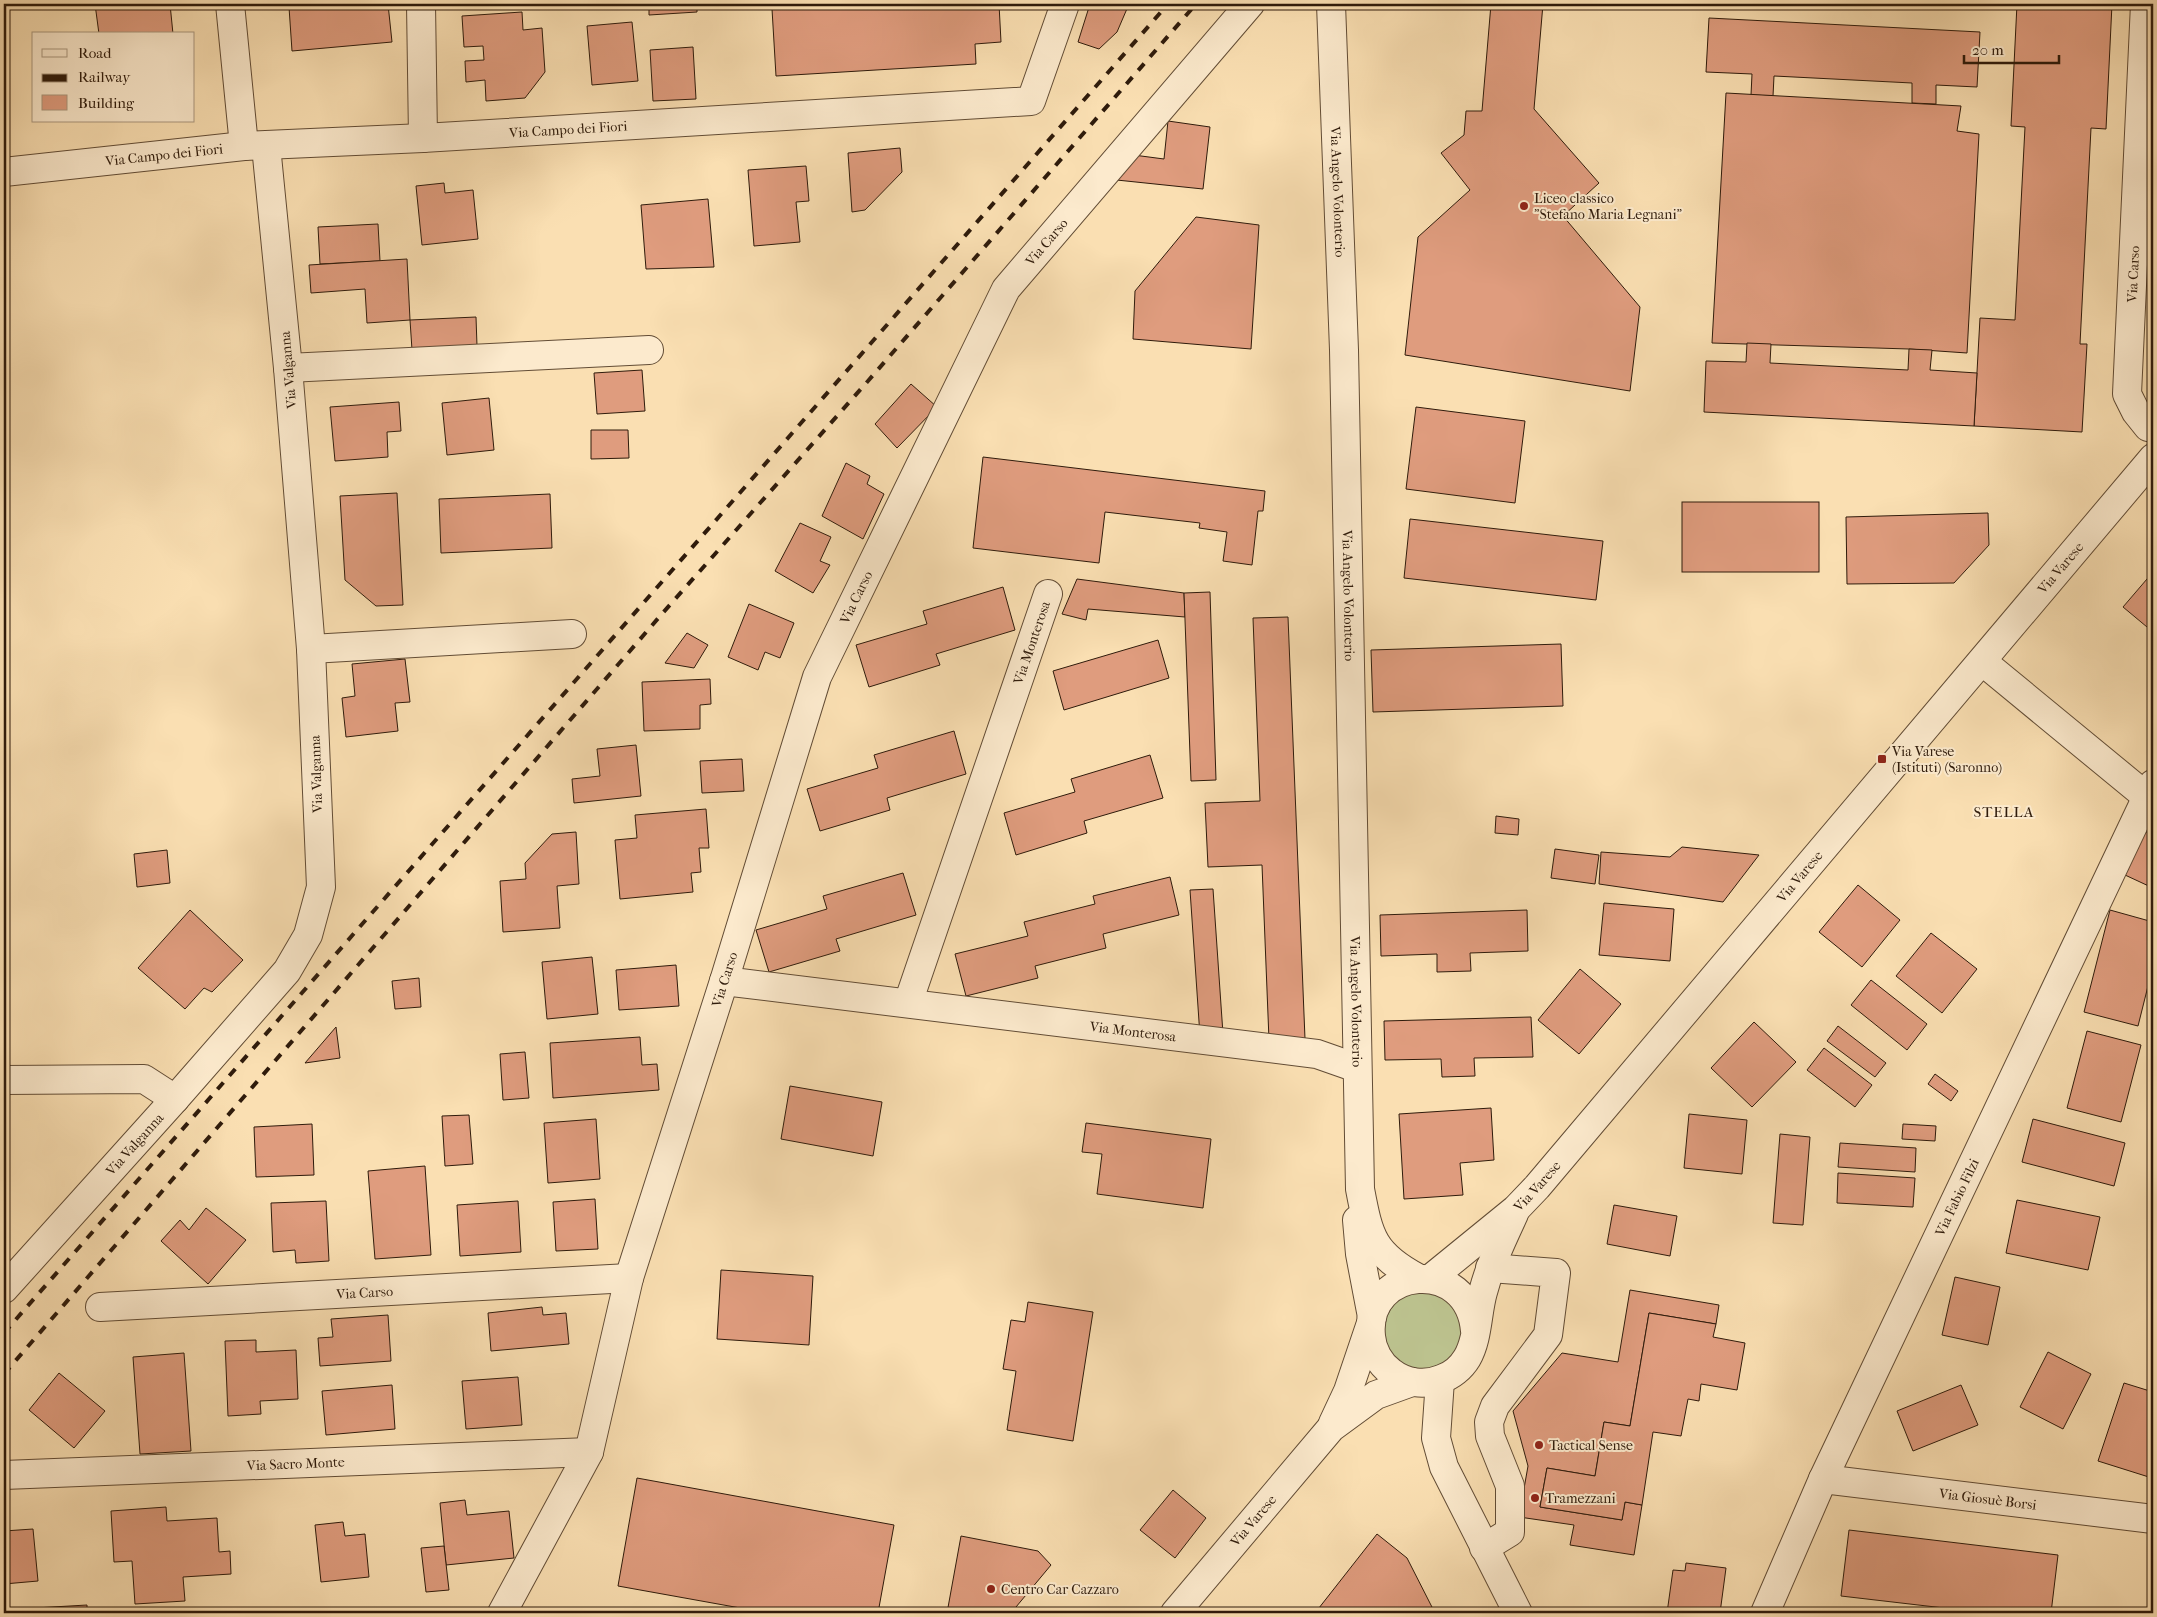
<svg xmlns="http://www.w3.org/2000/svg" width="2157" height="1617" font-family="'IM FELL French Canon',serif">
<style>
.green{fill:#bcc28e;stroke:#766e4c}
.building{fill:#df9c7e;stroke:#2f1b0b}
.lines{fill:none;stroke-linecap:round;stroke-linejoin:round}
.minor-casing{stroke:#624c35;stroke-width:30}
.minor{stroke:#fceacd;stroke-width:28}
.rail{stroke:#2f1b0b;stroke-width:4;stroke-dasharray:9 9;stroke-linecap:butt}
.poi-dot{fill:#8f2418;stroke:#fceacd;stroke-width:2}
.labels{text-anchor:middle;stroke-width:4;stroke-linejoin:round;paint-order:stroke}
.street-label{font-size:14px;fill:#2f1b0b;stroke:#fceacd}
.poi-label{font-size:14px;fill:#2f1b0b;stroke:#fceacd;text-anchor:start}
.neighbourhood-label{font-size:15px;letter-spacing:1px;fill:#2f1b0b;stroke:#fceacd}
</style>
<rect width="100%" height="100%" fill="#fadfb2"/>
<filter id="stains"><feTurbulence type="fractalNoise" baseFrequency=".004" numOctaves="4"/><feColorMatrix values="0 0 0 0 .2 0 0 0 0 .09 0 0 0 0 .02 0 0 0 .5 -.17"/></filter>
<radialGradient id="worn" r=".72"><stop offset=".6" stop-color="#630" stop-opacity="0"/><stop offset="1" stop-color="#630" stop-opacity=".3"/></radialGradient>
<circle class="green" cx="1423" cy="1331" r="39"/>
<g class="building">
<path d="M 95,4 L 170,4 L 173,34 L 99,34 Z"/>
<path d="M 321,4 L 388,4 L 392,42 L 292,51 L 289,7 Z"/>
<path d="M 649,4 L 697,4 L 697,12 L 649,15 Z"/>
<path d="M 859,4 L 999,4 L 1001,42 L 975,44 L 976,64 L 776,76 L 772,9 Z"/>
<path d="M 1090,4 L 1129,4 L 1117,32 L 1099,49 L 1078,42 Z"/>
<path d="M 1491,4 L 1543,4 L 1534,109 L 1599,183 L 1563,216 L 1640,307 L 1630,391 L 1405,355 L 1418,237 L 1470,190 L 1441,153 L 1464,135 L 1466,111 L 1482,111 Z"/>
<path d="M 2017,4 L 2112,4 L 2106,129 L 2091,128 L 2080,344 L 2087,344 L 2082,432 L 1974,426 L 1980,318 L 2015,320 L 2025,127 L 2011,126 Z"/>
<path d="M 522,12 L 523,30 L 542,28 L 545,72 L 525,98 L 486,101 L 485,80 L 466,82 L 465,61 L 484,60 L 483,46 L 464,47 L 462,16 Z"/>
<path d="M 1709,18 L 1980,32 L 1977,87 L 1936,85 L 1936,104 L 1912,103 L 1912,83 L 1774,76 L 1773,96 L 1751,95 L 1752,74 L 1706,72 Z"/>
<path d="M 632,22 L 638,81 L 592,85 L 587,26 Z"/>
<path d="M 693,47 L 696,99 L 653,101 L 650,50 Z"/>
<path d="M 1726,93 L 1961,106 L 1957,131 L 1979,134 L 1967,353 L 1909,349 L 1712,343 Z"/>
<path d="M 1168,121 L 1210,127 L 1203,189 L 1107,179 L 1126,154 L 1164,159 Z"/>
<path d="M 900,148 L 902,172 L 865,210 L 852,212 L 848,153 Z"/>
<path d="M 806,166 L 809,201 L 796,202 L 800,242 L 754,246 L 748,170 Z"/>
<path d="M 444,183 L 445,193 L 473,190 L 478,239 L 422,245 L 416,186 Z"/>
<path d="M 708,199 L 714,267 L 646,269 L 641,205 Z"/>
<path d="M 1196,217 L 1259,225 L 1251,349 L 1133,339 L 1135,291 Z"/>
<path d="M 378,224 L 380,261 L 320,264 L 318,227 Z"/>
<path d="M 407,259 L 410,320 L 367,323 L 365,289 L 311,293 L 309,265 Z"/>
<path d="M 476,317 L 477,346 L 412,350 L 410,320 Z"/>
<path d="M 1747,343 L 1771,344 L 1770,363 L 1908,370 L 1909,349 L 1932,350 L 1930,370 L 1977,373 L 1974,426 L 1704,412 L 1706,361 L 1746,362 Z"/>
<path d="M 642,370 L 645,411 L 597,414 L 594,373 Z"/>
<path d="M 911,384 L 937,407 L 897,448 L 875,424 Z"/>
<path d="M 489,398 L 494,450 L 447,455 L 442,403 Z"/>
<path d="M 399,402 L 401,431 L 387,432 L 388,457 L 335,461 L 330,407 Z"/>
<path d="M 1416,407 L 1525,421 L 1515,503 L 1406,489 Z"/>
<path d="M 591,430 L 628,430 L 629,458 L 591,459 Z"/>
<path d="M 983,457 L 1265,491 L 1263,511 L 1258,511 L 1252,565 L 1223,561 L 1227,532 L 1199,528 L 1200,523 L 1105,512 L 1099,563 L 973,548 Z"/>
<path d="M 846,463 L 870,476 L 867,484 L 884,494 L 863,539 L 822,516 Z"/>
<path d="M 397,493 L 403,605 L 376,606 L 345,580 L 340,496 Z"/>
<path d="M 550,494 L 552,548 L 441,553 L 439,499 Z"/>
<rect x="1682" y="502" width="137" height="70"/>
<path d="M 1988,513 L 1989,545 L 1954,583 L 1847,584 L 1846,517 Z"/>
<path d="M 1410,519 L 1603,541 L 1596,600 L 1404,578 Z"/>
<path d="M 800,523 L 831,537 L 820,561 L 830,565 L 813,593 L 775,571 Z"/>
<path d="M 2153,572 L 2153,632 L 2123,607 Z"/>
<path d="M 1077,579 L 1184,593 L 1185,617 L 1088,609 L 1086,620 L 1062,614 Z"/>
<path d="M 1003,587 L 1015,630 L 936,654 L 940,665 L 869,687 L 856,645 L 927,624 L 923,611 Z"/>
<path d="M 1210,592 L 1216,780 L 1191,781 L 1184,593 Z"/>
<path d="M 749,604 L 794,623 L 780,658 L 765,652 L 758,670 L 728,657 Z"/>
<path d="M 1288,617 L 1305,1039 L 1269,1040 L 1262,865 L 1208,867 L 1205,803 L 1260,801 L 1253,618 Z"/>
<path d="M 687,633 L 708,645 L 694,668 L 665,663 Z"/>
<path d="M 1158,640 L 1169,678 L 1064,710 L 1053,671 Z"/>
<path d="M 1561,644 L 1563,706 L 1373,712 L 1371,650 Z"/>
<path d="M 405,659 L 410,702 L 395,703 L 398,731 L 346,737 L 342,698 L 355,696 L 352,664 Z"/>
<path d="M 710,679 L 711,704 L 700,705 L 700,729 L 644,731 L 642,682 Z"/>
<path d="M 954,731 L 966,774 L 887,798 L 890,810 L 820,831 L 807,789 L 878,768 L 874,755 Z"/>
<path d="M 636,745 L 641,796 L 574,803 L 572,779 L 600,776 L 597,749 Z"/>
<path d="M 1150,755 L 1163,798 L 1084,821 L 1087,833 L 1016,855 L 1004,813 L 1075,792 L 1071,779 Z"/>
<path d="M 742,759 L 744,791 L 702,793 L 700,761 Z"/>
<path d="M 706,809 L 709,848 L 699,848 L 701,872 L 691,873 L 693,892 L 620,899 L 615,840 L 637,838 L 635,815 Z"/>
<path d="M 1496,816 L 1519,819 L 1518,835 L 1495,833 Z"/>
<path d="M 2144,831 L 2153,835 L 2153,888 L 2125,875 Z"/>
<path d="M 576,832 L 579,884 L 557,886 L 560,928 L 503,932 L 500,881 L 526,879 L 525,863 L 552,834 Z"/>
<path d="M 1682,847 L 1759,855 L 1723,902 L 1599,884 L 1601,852 L 1670,857 Z"/>
<path d="M 1555,849 L 1599,855 L 1595,884 L 1551,878 Z"/>
<path d="M 167,850 L 170,883 L 137,887 L 134,854 Z"/>
<path d="M 903,873 L 916,915 L 836,939 L 840,951 L 769,972 L 756,930 L 827,909 L 823,896 Z"/>
<path d="M 1170,877 L 1179,915 L 1103,934 L 1106,948 L 1035,966 L 1038,978 L 966,996 L 955,954 L 1028,936 L 1024,922 L 1095,904 L 1093,896 Z"/>
<path d="M 1858,885 L 1900,920 L 1862,967 L 1819,932 Z"/>
<path d="M 1213,889 L 1223,1034 L 1200,1036 L 1190,890 Z"/>
<path d="M 1604,903 L 1674,909 L 1670,961 L 1599,955 Z"/>
<path d="M 190,910 L 243,960 L 212,992 L 204,988 L 185,1009 L 138,968 Z"/>
<path d="M 1527,910 L 1528,951 L 1470,953 L 1471,971 L 1437,972 L 1437,954 L 1381,956 L 1380,915 Z"/>
<path d="M 2110,910 L 2153,922 L 2153,966 L 2138,1026 L 2084,1012 Z"/>
<path d="M 1931,933 L 1977,969 L 1942,1013 L 1896,976 Z"/>
<path d="M 592,957 L 598,1014 L 547,1019 L 542,962 Z"/>
<path d="M 676,965 L 679,1006 L 619,1010 L 616,970 Z"/>
<path d="M 1580,969 L 1621,1004 L 1579,1054 L 1538,1020 Z"/>
<path d="M 419,978 L 421,1007 L 395,1009 L 392,981 Z"/>
<path d="M 1871,980 L 1927,1024 L 1907,1050 L 1851,1005 Z"/>
<path d="M 1531,1017 L 1533,1057 L 1474,1058 L 1475,1076 L 1442,1077 L 1441,1059 L 1385,1060 L 1384,1021 Z"/>
<path d="M 1754,1022 L 1796,1062 L 1752,1107 L 1711,1068 Z"/>
<path d="M 1838,1026 L 1886,1063 L 1875,1077 L 1827,1041 Z"/>
<path d="M 336,1027 L 340,1058 L 305,1063 Z"/>
<path d="M 2087,1031 L 2141,1045 L 2121,1122 L 2067,1108 Z"/>
<path d="M 640,1037 L 642,1065 L 657,1064 L 659,1090 L 553,1098 L 550,1043 Z"/>
<path d="M 1824,1048 L 1872,1085 L 1855,1107 L 1807,1070 Z"/>
<path d="M 525,1052 L 529,1098 L 503,1100 L 500,1054 Z"/>
<path d="M 1935,1074 L 1958,1091 L 1951,1101 L 1928,1084 Z"/>
<path d="M 790,1086 L 882,1102 L 873,1156 L 781,1139 Z"/>
<path d="M 1491,1108 L 1494,1160 L 1460,1163 L 1463,1195 L 1404,1199 L 1399,1114 Z"/>
<path d="M 1689,1114 L 1747,1120 L 1742,1174 L 1684,1168 Z"/>
<path d="M 469,1115 L 473,1164 L 445,1166 L 442,1116 Z"/>
<path d="M 596,1119 L 600,1179 L 548,1183 L 544,1123 Z"/>
<path d="M 2033,1119 L 2125,1143 L 2114,1186 L 2022,1162 Z"/>
<path d="M 1086,1123 L 1211,1139 L 1203,1208 L 1097,1194 L 1102,1154 L 1082,1152 Z"/>
<path d="M 312,1124 L 314,1175 L 256,1177 L 254,1127 Z"/>
<path d="M 1903,1124 L 1936,1126 L 1935,1141 L 1902,1139 Z"/>
<path d="M 1780,1134 L 1810,1137 L 1803,1225 L 1773,1223 Z"/>
<path d="M 1840,1143 L 1916,1148 L 1915,1172 L 1838,1167 Z"/>
<path d="M 425,1166 L 431,1255 L 375,1259 L 368,1171 Z"/>
<path d="M 1838,1173 L 1915,1178 L 1913,1207 L 1837,1203 Z"/>
<path d="M 595,1199 L 598,1249 L 556,1251 L 553,1202 Z"/>
<path d="M 2017,1200 L 2100,1217 L 2088,1270 L 2006,1253 Z"/>
<path d="M 326,1201 L 329,1261 L 296,1263 L 295,1250 L 273,1252 L 271,1203 Z"/>
<path d="M 518,1201 L 521,1252 L 460,1256 L 457,1205 Z"/>
<path d="M 1614,1205 L 1677,1216 L 1670,1256 L 1607,1244 Z"/>
<path d="M 206,1208 L 246,1240 L 208,1284 L 161,1241 L 180,1220 L 189,1230 Z"/>
<path d="M 721,1270 L 813,1276 L 809,1345 L 717,1339 Z"/>
<path d="M 1955,1277 L 2000,1287 L 1988,1345 L 1942,1335 Z"/>
<path d="M 1630,1290 L 1719,1305 L 1716,1324 L 1649,1313 L 1630,1426 L 1604,1422 L 1595,1476 L 1547,1468 L 1540,1507 L 1622,1520 L 1625,1502 L 1642,1505 L 1634,1555 L 1570,1545 L 1574,1525 L 1519,1517 L 1528,1466 L 1513,1411 L 1562,1353 L 1618,1362 Z"/>
<path d="M 1028,1302 L 1093,1312 L 1073,1441 L 1007,1430 L 1016,1371 L 1003,1369 L 1011,1320 L 1025,1322 Z"/>
<path d="M 542,1307 L 543,1315 L 566,1313 L 569,1344 L 491,1351 L 488,1313 Z"/>
<path d="M 1649,1313 L 1716,1324 L 1713,1337 L 1745,1343 L 1737,1390 L 1701,1384 L 1699,1401 L 1688,1399 L 1681,1436 L 1653,1432 L 1642,1505 L 1625,1502 L 1622,1520 L 1540,1507 L 1547,1468 L 1595,1476 L 1604,1422 L 1630,1426 Z"/>
<path d="M 388,1315 L 391,1361 L 320,1366 L 318,1338 L 333,1337 L 331,1319 Z"/>
<path d="M 256,1340 L 256,1352 L 296,1350 L 298,1399 L 260,1401 L 261,1414 L 228,1416 L 225,1341 Z"/>
<path d="M 2048,1352 L 2091,1374 L 2063,1429 L 2020,1407 Z"/>
<path d="M 184,1353 L 191,1451 L 140,1454 L 133,1357 Z"/>
<path d="M 59,1373 L 105,1411 L 74,1448 L 29,1410 Z"/>
<path d="M 518,1377 L 522,1425 L 466,1429 L 462,1381 Z"/>
<path d="M 2124,1383 L 2153,1392 L 2153,1473 L 2152,1478 L 2098,1461 Z"/>
<path d="M 392,1385 L 395,1429 L 326,1435 L 322,1391 Z"/>
<path d="M 1961,1385 L 1978,1425 L 1913,1451 L 1897,1411 Z"/>
<path d="M 637,1478 L 894,1525 L 878,1613 L 768,1613 L 618,1586 Z"/>
<path d="M 1173,1490 L 1206,1518 L 1175,1558 L 1140,1530 Z"/>
<path d="M 465,1500 L 467,1515 L 509,1511 L 514,1558 L 446,1565 L 440,1503 Z"/>
<path d="M 166,1507 L 167,1521 L 217,1518 L 219,1552 L 230,1551 L 231,1574 L 183,1577 L 185,1601 L 135,1604 L 132,1561 L 114,1562 L 111,1511 Z"/>
<path d="M 343,1522 L 345,1536 L 365,1534 L 369,1577 L 321,1582 L 315,1525 Z"/>
<path d="M 33,1529 L 38,1581 L 4,1584 L 4,1531 Z"/>
<path d="M 1849,1530 L 2058,1555 L 2051,1613 L 1987,1613 L 1841,1596 Z"/>
<path d="M 1377,1534 L 1407,1558 L 1435,1613 L 1315,1613 Z"/>
<path d="M 961,1536 L 1038,1551 L 1051,1565 L 1011,1613 L 947,1613 Z"/>
<path d="M 444,1546 L 449,1590 L 426,1592 L 421,1548 Z"/>
<path d="M 1686,1563 L 1726,1568 L 1720,1613 L 1667,1613 L 1673,1570 L 1685,1571 Z"/>
<path d="M 87,1605 L 87,1613 L 35,1613 L 35,1608 Z"/>
</g>
<g class="lines">
<defs>
<g id="minor">
<path d="M 230,4 L 244,146"/>
<path d="M 421,4 L 423,138"/>
<path id="s1" d="M 1331,4 L 1344,350 L 1360,1189 C 1369,1237 1373,1254 1418,1278"/>
<path d="M 2145,4 L 2127,394 L 2136,412 L 2148,427"/>
<path id="s2" d="M 4,172 L 244,146 L 423,138 L 1031,101 L 1065,4"/>
<path d="M 288,368 L 649,350"/>
<path d="M 311,649 L 572,634"/>
<path d="M 1983,662 L 2147,797"/>
<path id="s3" d="M 724,981 L 1317,1054 L 1357,1068"/>
<path id="s4" d="M 908,1003 L 1048,594"/>
<path d="M 4,1080 L 144,1079 L 175,1099"/>
<path d="M 1357,1220 L 1360,1254 L 1372,1317"/>
<path id="s5" d="M 1430,1279 L 1516,1209 L 1537,1187 L 2153,458"/>
<path id="s6" d="M 4,1289 L 175,1099 L 287,971 L 308,935 L 321,887 L 311,649 L 288,368 L 266,146"/>
<path id="s7" d="M 100,1307 L 629,1278"/>
<path d="M 1475,1331 C 1469,1256 1364,1266 1371,1336 C 1372,1350 1380,1364 1391,1372 C 1405,1383 1424,1386 1441,1379 C 1451,1376 1461,1368 1467,1358 C 1478,1339 1477,1313 1483,1292 C 1490,1265 1502,1240 1514,1214"/>
<path d="M 1440,1380 L 1436,1438 L 1444,1467 L 1518,1613"/>
<path d="M 1333,1423 L 1348,1391 L 1370,1326"/>
<path id="s8" d="M 4,1475 L 589,1452"/>
<path id="s9" d="M 1823,1479 L 2153,1519"/>
<path d="M 1484,1548 L 1510,1532 L 1510,1486 L 1490,1436 L 1489,1422 L 1495,1406 L 1548,1335 L 1556,1273 L 1490,1268"/>
<path id="s10" d="M 502,1613 L 589,1452 L 629,1278 L 724,981 L 817,677 L 1006,289 L 1250,4"/>
<path id="s11" d="M 1175,1613 L 1331,1428 L 1376,1395 L 1412,1382"/>
<path id="s12" d="M 1765,1613 L 1823,1479 L 2153,784"/>
</g>
</defs>
<use href="#minor" class="minor-casing"/>
<use href="#minor" class="minor"/>
<g class="rail">
<path d="M 4,1333 L 1168,4"/>
<path d="M 4,1374 L 661,615 L 868,381 L 1196,4"/>
</g>
</g>
<g class="poi-dot">
<circle cx="1524" cy="206" r="5"/>
<rect x="1877" y="754" width="10" height="10" rx="2.5"/>
<circle cx="1539" cy="1445" r="5"/>
<circle cx="1535" cy="1498" r="5"/>
<circle cx="991" cy="1589" r="5"/>
</g>
<g class="labels">
<g class="street-label">
<text dy="5" stroke="none"><textPath href="#s2" startOffset="566">Via Campo dei Fiori</textPath></text>
<text dy="5" stroke="none"><textPath href="#s2" startOffset="161">Via Campo dei Fiori</textPath></text>
<text dy="5" stroke="none"><textPath href="#s1" startOffset="188">Via Angelo Volonterio</textPath></text>
<text dy="5" stroke="none"><textPath href="#s10" startOffset="1485">Via Carso</textPath></text>
<text transform="translate(2133 274) rotate(-87)" y="5">Via Carso</text>
<text transform="translate(288 370) rotate(-95)" y="5">Via Valganna</text>
<text dy="5" stroke="none"><textPath href="#s5" startOffset="952">Via Varese</textPath></text>
<text dy="5" stroke="none"><textPath href="#s1" startOffset="592">Via Angelo Volonterio</textPath></text>
<text dy="5" stroke="none"><textPath href="#s10" startOffset="1080">Via Carso</textPath></text>
<text dy="5" stroke="none"><textPath href="#s4" startOffset="381">Via Monterosa</textPath></text>
<text transform="translate(316 774) rotate(-92)" y="5">Via Valganna</text>
<text dy="5" stroke="none"><textPath href="#s5" startOffset="548">Via Varese</textPath></text>
<text dy="5" stroke="none"><textPath href="#s10" startOffset="675">Via Carso</textPath></text>
<text dy="5" stroke="none"><textPath href="#s1" startOffset="998">Via Angelo Volonterio</textPath></text>
<text dy="5" stroke="none"><textPath href="#s3" startOffset="412">Via Monterosa</textPath></text>
<text dy="5" stroke="none"><textPath href="#s6" startOffset="195">Via Valganna</textPath></text>
<text dy="5" stroke="none"><textPath href="#s5" startOffset="142">Via Varese</textPath></text>
<text dy="5" stroke="none"><textPath href="#s12" startOffset="458">Via Fabio Filzi</textPath></text>
<text dy="5" stroke="none"><textPath href="#s7" startOffset="265">Via Carso</textPath></text>
<text dy="5" stroke="none"><textPath href="#s8" startOffset="292">Via Sacro Monte</textPath></text>
<text dy="5" stroke="none"><textPath href="#s9" startOffset="166">Via Giosuè Borsi</textPath></text>
<text dy="5" stroke="none"><textPath href="#s11" startOffset="121">Via Varese</textPath></text>
</g>
<g class="poi-label">
<text x="1534" y="203">Liceo classico<tspan x="1534" dy="16">"Stefano Maria Legnani"</tspan></text>
<text x="1892" y="756">Via Varese<tspan x="1892" dy="16">(Istituti) (Saronno)</tspan></text>
<text x="1549" y="1450">Tactical Sense</text>
<text x="1545" y="1503">Tramezzani</text>
<text x="1001" y="1594">Centro Car Cazzaro</text>
</g>
<g class="neighbourhood-label">
<text x="2004" y="817">STELLA</text>
</g>
</g>
<rect width="2157" height="1617" fill="none" stroke="#fadfb2" stroke-width="20"/>
<rect x="5" y="5" width="2147" height="1607" fill="none" stroke="#2f1b0b" stroke-width="2.5"/>
<rect x="10" y="10" width="2137" height="1597" fill="none" stroke="#2f1b0b"/>
<rect x="32" y="32" width="162" height="90" fill="#fceacd" stroke="#aa977f"/>
<rect x="42" y="49" width="25" height="8" fill="#fceacd" stroke="#aa977f"/>
<text x="78" y="58" font-size="15" fill="#2f1b0b">Road</text>
<rect x="42" y="74" width="25" height="8" fill="#2f1b0b" stroke="#aa977f"/>
<text x="78" y="82" font-size="15" fill="#2f1b0b">Railway</text>
<rect x="42" y="95" width="25" height="15" fill="#df9c7e" stroke="#aa977f"/>
<text x="78" y="108" font-size="15" fill="#2f1b0b">Building</text>
<path d="M1964 55v8h95v-8" fill="none" stroke="#2f1b0b" stroke-width="2.5"/>
<text x="1972" y="55" font-size="15" fill="#2f1b0b" stroke="#fceacd" stroke-width="4" paint-order="stroke">20 m</text>
<rect width="100%" height="100%" filter="url(#stains)"/>
<rect width="100%" height="100%" fill="url(#worn)"/>
</svg>
